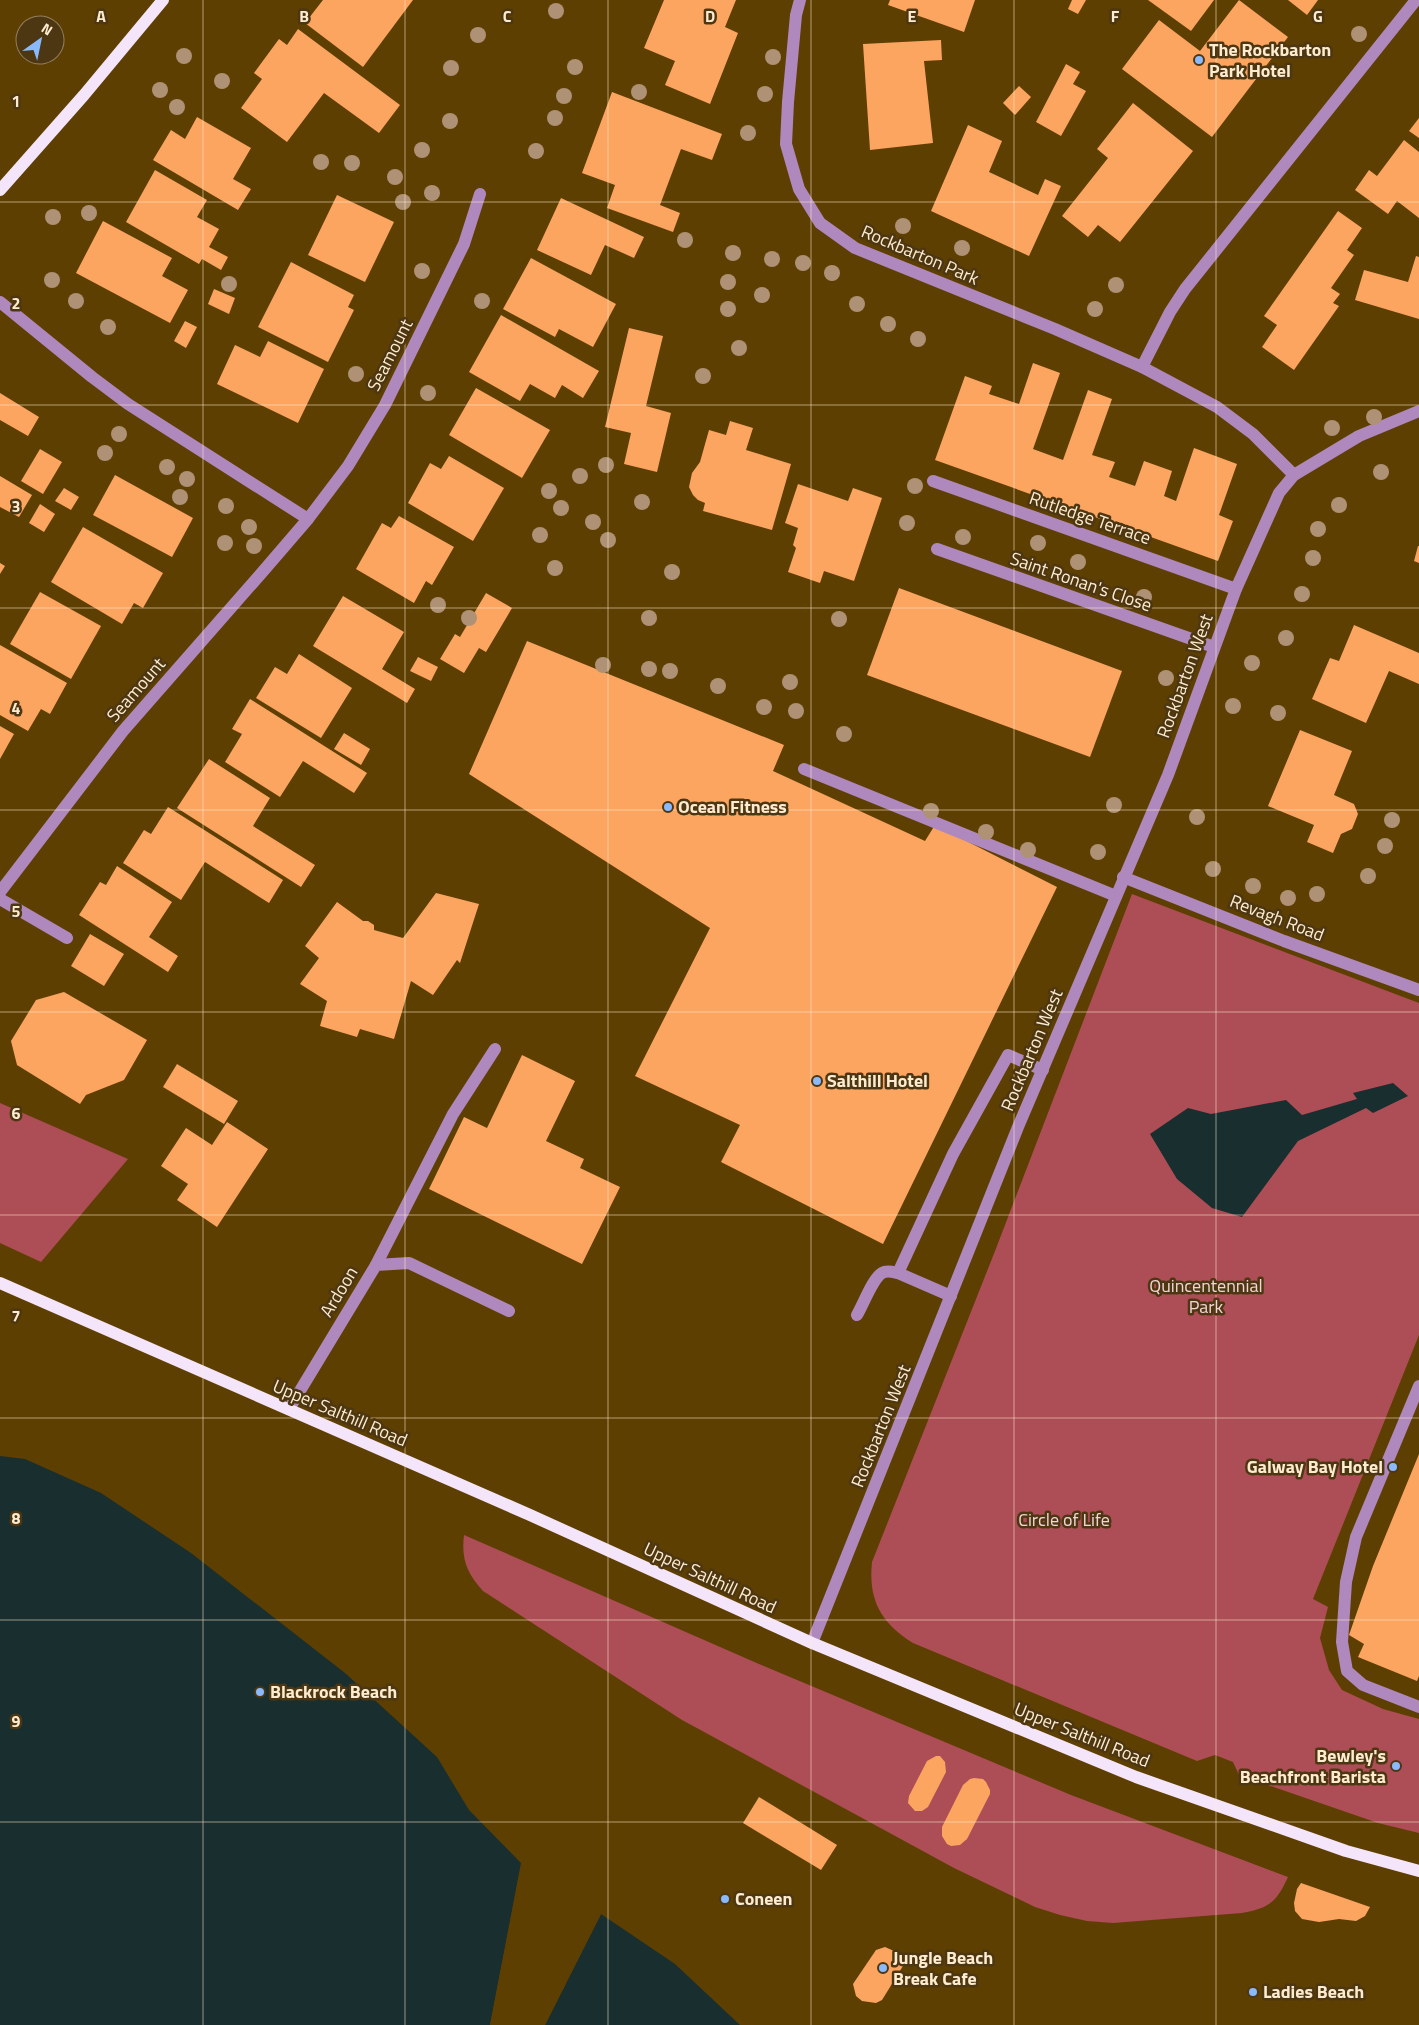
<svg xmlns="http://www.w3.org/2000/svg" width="1419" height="2025" font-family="'Titillium Web',sans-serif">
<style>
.green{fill:#ad4d55}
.water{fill:#192e2e}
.pier{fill:#5e3f02}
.building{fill:#fca561}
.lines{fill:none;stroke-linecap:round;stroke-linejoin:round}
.minor{stroke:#af89bd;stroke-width:12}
.major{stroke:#f5e5fa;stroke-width:12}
.tree{fill:#af9276}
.grid{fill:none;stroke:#feecd1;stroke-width:1;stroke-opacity:0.55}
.poi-dot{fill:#8bbafc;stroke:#4d3712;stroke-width:2}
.labels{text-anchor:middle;stroke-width:5;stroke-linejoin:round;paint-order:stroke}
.poi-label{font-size:18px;font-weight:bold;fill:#feecd1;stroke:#4d3712;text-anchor:start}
.street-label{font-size:18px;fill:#feecd1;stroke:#4d3712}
.park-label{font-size:18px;fill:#f2d5d5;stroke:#4d3712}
.grid-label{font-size:16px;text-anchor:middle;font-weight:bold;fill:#feecd1;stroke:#4d3712;stroke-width:5;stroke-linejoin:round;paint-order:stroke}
</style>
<rect width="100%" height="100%" fill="#5e3f02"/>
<g class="green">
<path d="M 1132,894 L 1419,1003 L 1419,1335 L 1313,1599 L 1328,1607 L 1320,1638 L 1329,1670 L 1342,1690 L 1383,1709 L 1419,1719 L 1419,1833 L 1378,1823 L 1239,1775 L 1233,1762 L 1215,1755 L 1197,1761 L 913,1643 C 881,1623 868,1600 872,1562 L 995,1251 Z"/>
<path d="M 0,1103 L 128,1159 L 41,1262 L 0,1243 Z"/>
<path d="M 464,1535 L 759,1664 L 1071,1795 L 1288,1877 C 1276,1903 1269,1908 1242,1913 L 1113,1923 L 1087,1921 L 1060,1915 L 1035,1907 L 954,1868 L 682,1720 L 483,1591 C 467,1573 461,1559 464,1535 Z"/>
</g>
<g class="water">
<path d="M 1393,1083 L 1408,1096 L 1373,1113 L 1366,1108 L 1298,1141 L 1242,1217 L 1212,1208 L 1177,1179 L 1150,1134 L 1188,1108 L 1211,1114 L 1286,1100 L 1302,1115 L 1357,1099 L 1353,1093 Z"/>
<path d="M 0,1456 L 25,1459 L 101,1493 L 191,1553 L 345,1673 L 437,1757 L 469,1810 L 521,1863 L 490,2025 L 0,2025 Z"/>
<path d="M 601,1914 L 675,1964 L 740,2025 L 545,2025 Z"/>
</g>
<g class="pier">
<path d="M 522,1860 L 523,1864 L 492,2025 L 490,2025 Z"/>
<path d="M 600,1912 L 602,1912 L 545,2025 L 542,2025 Z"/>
</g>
<g class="building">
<path d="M 323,0 L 413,0 L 363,67 L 305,23 Z"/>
<path d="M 664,0 L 736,0 L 725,27 L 738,33 L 710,104 L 665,85 L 675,61 L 644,48 Z"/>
<path d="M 890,0 L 975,0 L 964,32 L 888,5 Z"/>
<path d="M 1072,0 L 1086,0 L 1078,14 L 1068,9 Z"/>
<path d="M 1148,0 L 1214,0 L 1191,31 Z"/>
<path d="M 1239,0 L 1288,37 L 1212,137 L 1122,69 L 1159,20 L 1200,51 Z"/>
<path d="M 1288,0 L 1318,0 L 1307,15 Z"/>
<path d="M 298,29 L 400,105 L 379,133 L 324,93 L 287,142 L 241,108 L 262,79 L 254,73 L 279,39 L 287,45 Z"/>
<path d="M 941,40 L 942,60 L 924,61 L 933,143 L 870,150 L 863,44 Z"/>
<path d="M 1066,64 L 1080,72 L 1073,84 L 1086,91 L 1061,136 L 1036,122 Z"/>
<path d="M 1019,86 L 1031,97 L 1015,115 L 1003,103 Z"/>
<path d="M 612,92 L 722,134 L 712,160 L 681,149 L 660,205 L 680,213 L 673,232 L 607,208 L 615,185 L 582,173 Z"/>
<path d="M 1133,103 L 1193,151 L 1120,242 L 1098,225 L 1088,237 L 1062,216 L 1108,158 L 1097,149 Z"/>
<path d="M 197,117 L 251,148 L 233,179 L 251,189 L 238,210 L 153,160 L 171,130 L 185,139 Z"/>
<path d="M 1419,118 L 1419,138 L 1409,131 Z"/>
<path d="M 968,125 L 1002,141 L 989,172 L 1038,195 L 1045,179 L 1061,186 L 1029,256 L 931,211 Z"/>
<path d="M 1404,140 L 1419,152 L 1419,218 L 1397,201 L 1388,214 L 1355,190 L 1369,170 L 1377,176 Z"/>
<path d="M 155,170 L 207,200 L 197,217 L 219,229 L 209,247 L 228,257 L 221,270 L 202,259 L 199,264 L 126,222 Z"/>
<path d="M 337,195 L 394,222 L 365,282 L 308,255 Z"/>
<path d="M 561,198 L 644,237 L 634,258 L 605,245 L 591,275 L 537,250 Z"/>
<path d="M 1338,211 L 1362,228 L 1347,250 L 1354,255 L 1331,288 L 1340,294 L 1333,303 L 1339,306 L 1294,370 L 1262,347 L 1277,325 L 1264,316 Z"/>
<path d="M 103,221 L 172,258 L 162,276 L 188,290 L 170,323 L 76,273 Z"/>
<path d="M 1416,256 L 1419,257 L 1419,319 L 1355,300 L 1364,270 L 1408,282 Z"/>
<path d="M 531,258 L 616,304 L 593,347 L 559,329 L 555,337 L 503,309 Z"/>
<path d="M 291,262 L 354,295 L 348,307 L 354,310 L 328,362 L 258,327 Z"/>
<path d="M 214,289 L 235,298 L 229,314 L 208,304 Z"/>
<path d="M 501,315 L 599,371 L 583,398 L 562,385 L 555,398 L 530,384 L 520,401 L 469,372 Z"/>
<path d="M 185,321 L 197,327 L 186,348 L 174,341 Z"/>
<path d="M 629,328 L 663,336 L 646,406 L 671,413 L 657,472 L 624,464 L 631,433 L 605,427 Z"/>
<path d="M 268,341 L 324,369 L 298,423 L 217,384 L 235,345 L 260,357 Z"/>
<path d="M 1033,363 L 1060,373 L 1033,449 L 1063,460 L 1088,390 L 1112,399 L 1092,455 L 1115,462 L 1109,477 L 1135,486 L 1144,461 L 1172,471 L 1164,496 L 1176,501 L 1194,448 L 1237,464 L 1219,515 L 1233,521 L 1218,561 L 935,460 L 965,376 L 992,386 L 989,394 L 1019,404 Z"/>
<path d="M 476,388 L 550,430 L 522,478 L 449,435 Z"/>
<path d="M 0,393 L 39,417 L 28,436 L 0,420 Z"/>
<path d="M 730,421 L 753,428 L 746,450 L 791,464 L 772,530 L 703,511 L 705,503 L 698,500 L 693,495 L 689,487 L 692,473 L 700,462 L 709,430 L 726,435 Z"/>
<path d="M 40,449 L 62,462 L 43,494 L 21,481 Z"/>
<path d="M 449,456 L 504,488 L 473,541 L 408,503 L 430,463 L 441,469 Z"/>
<path d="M 115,475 L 193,518 L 172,557 L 93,515 Z"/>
<path d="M 0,476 L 32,495 L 19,517 L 0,507 Z"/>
<path d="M 798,484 L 848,501 L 853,488 L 882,498 L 854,581 L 824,571 L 820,583 L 788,572 L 796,548 L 793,545 L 798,528 L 785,523 Z"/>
<path d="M 64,488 L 79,497 L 71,510 L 55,501 Z"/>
<path d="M 40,504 L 55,514 L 44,532 L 29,523 Z"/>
<path d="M 399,516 L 454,547 L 432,585 L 426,581 L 414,603 L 356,569 L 382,523 L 391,528 Z"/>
<path d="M 83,527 L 163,573 L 143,608 L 134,603 L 122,624 L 51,582 Z"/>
<path d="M 1418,546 L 1419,546 L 1419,563 L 1414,561 Z"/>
<path d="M 0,563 L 5,566 L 0,574 Z"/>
<path d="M 899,588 L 1122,671 L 1090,757 L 867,675 Z"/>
<path d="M 40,592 L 101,626 L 71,679 L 10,644 Z"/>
<path d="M 486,593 L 512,608 L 486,652 L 479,648 L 464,673 L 440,659 L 455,634 L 460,637 Z"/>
<path d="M 343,596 L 404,632 L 382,669 L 415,689 L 407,703 L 313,646 Z"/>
<path d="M 1354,625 L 1419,653 L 1419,684 L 1389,671 L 1366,723 L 1312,699 L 1330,658 L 1339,661 Z"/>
<path d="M 527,641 L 784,745 L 773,771 L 925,841 L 935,825 L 1057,887 L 883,1244 L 721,1162 L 740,1125 L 635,1076 L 710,928 L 469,774 Z"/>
<path d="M 0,645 L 67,683 L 50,714 L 41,709 L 28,731 L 0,715 Z"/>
<path d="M 299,654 L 352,688 L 321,738 L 256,698 L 275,667 L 287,674 Z"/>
<path d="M 418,657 L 438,667 L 431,681 L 410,671 Z"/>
<path d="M 250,699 L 367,773 L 354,793 L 303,761 L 280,797 L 225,762 L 242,734 L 232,729 Z"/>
<path d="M 0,726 L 14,734 L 0,759 Z"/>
<path d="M 1300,730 L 1352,751 L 1334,795 L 1354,804 L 1358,814 L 1352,829 L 1341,834 L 1333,853 L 1307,842 L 1314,825 L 1268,806 Z"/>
<path d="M 344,733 L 370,749 L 361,765 L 334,749 Z"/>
<path d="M 209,759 L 270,798 L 253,826 L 315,865 L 301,887 L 177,808 Z"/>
<path d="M 168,807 L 283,880 L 269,903 L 205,862 L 181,900 L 123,863 L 144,830 L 151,834 Z"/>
<path d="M 117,866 L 172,902 L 149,937 L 178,956 L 168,972 L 79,915 L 100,882 L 106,885 Z"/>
<path d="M 436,893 L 479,904 L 460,963 L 457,960 L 433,995 L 411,981 L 394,1039 L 360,1029 L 357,1037 L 320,1026 L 327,1001 L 300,984 L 319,958 L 305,946 L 337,902 L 363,921 L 368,921 L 374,925 L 374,930 L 403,938 Z"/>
<path d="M 90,934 L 124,954 L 104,986 L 71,966 Z"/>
<path d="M 64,992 L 147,1040 L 124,1080 L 86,1095 L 80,1104 L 17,1065 L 11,1041 L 36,1000 Z"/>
<path d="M 522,1055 L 575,1081 L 546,1141 L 584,1159 L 580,1168 L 620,1187 L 582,1264 L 429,1189 L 464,1117 L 487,1128 Z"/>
<path d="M 177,1064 L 238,1101 L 224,1124 L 163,1087 Z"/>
<path d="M 227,1122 L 268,1149 L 217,1227 L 177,1200 L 188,1184 L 161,1166 L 186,1128 L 212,1145 Z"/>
<path d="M 1419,1454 L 1419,1676 L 1417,1681 L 1358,1657 L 1364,1644 L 1349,1635 L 1373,1566 Z"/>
<path d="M 936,1756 L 940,1756 L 945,1762 L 946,1772 L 928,1807 L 922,1811 L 915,1811 L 908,1803 L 909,1796 L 927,1761 Z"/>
<path d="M 974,1778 L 983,1779 L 986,1782 L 990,1790 L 990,1794 L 967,1839 L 960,1845 L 951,1846 L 947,1844 L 942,1836 L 942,1827 L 963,1785 L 970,1779 Z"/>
<path d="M 759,1797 L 837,1845 L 821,1870 L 743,1823 Z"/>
<path d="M 1301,1883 L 1370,1907 L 1365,1916 L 1356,1921 L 1339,1919 L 1319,1922 L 1302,1919 L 1295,1911 L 1294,1903 L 1297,1889 Z"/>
<path d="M 885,1947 L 894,1951 L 901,1958 L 903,1966 L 882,2000 L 876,2003 L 862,2001 L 856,1996 L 853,1984 L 876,1950 Z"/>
</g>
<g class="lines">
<g class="minor">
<path d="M 800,0 L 796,15 L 788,102 L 786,144 L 799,189 L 820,223 L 855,248 L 1055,329 L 1142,367 L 1217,407 L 1253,434 L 1294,475"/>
<path d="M 0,302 L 92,377 L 128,404 L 308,519"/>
<path d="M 1142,367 L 1170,312 L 1185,289 L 1416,0"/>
<path d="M 933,481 L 1236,589"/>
<path d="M 937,549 L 1214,647"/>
<path d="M 804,769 L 1116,896"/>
<path d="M 1123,877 L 1284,941 L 1419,990"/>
<path d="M 0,892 L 123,731 L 265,569 L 308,519 L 348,466 L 385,405 L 464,244 L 480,194"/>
<path d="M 0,899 L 67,938"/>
<path d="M 376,1265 L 453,1114 L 495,1049"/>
<path d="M 898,1273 L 953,1154 L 1008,1055 L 1043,1070"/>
<path d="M 857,1315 C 863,1305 873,1278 882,1273 C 887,1270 893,1272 898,1273 L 951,1296"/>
<path d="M 1419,1386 L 1356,1537 L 1346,1582 L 1342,1642 L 1347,1671 L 1363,1685 L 1419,1707"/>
<path d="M 289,1409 L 376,1265 L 409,1263 L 509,1311"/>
<path d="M 812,1643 L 1018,1127 L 1168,775 L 1236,589 L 1279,493 L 1294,475 L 1359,436 L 1419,411"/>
</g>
<g class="major">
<path d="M 0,190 L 84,95 L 163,0"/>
<path d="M 0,1283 L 530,1515 L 812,1643 L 1136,1777 L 1346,1851 L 1419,1871"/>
</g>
</g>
<g class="tree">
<circle cx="556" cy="11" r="8"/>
<circle cx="1359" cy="34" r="8"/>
<circle cx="478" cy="35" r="8"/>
<circle cx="184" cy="56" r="8"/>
<circle cx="773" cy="57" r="8"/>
<circle cx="575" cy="67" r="8"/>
<circle cx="451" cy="68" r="8"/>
<circle cx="222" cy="81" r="8"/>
<circle cx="160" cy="90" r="8"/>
<circle cx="639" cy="92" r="8"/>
<circle cx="765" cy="94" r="8"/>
<circle cx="564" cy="96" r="8"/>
<circle cx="177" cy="107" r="8"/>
<circle cx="555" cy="118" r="8"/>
<circle cx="450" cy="121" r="8"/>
<circle cx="748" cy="133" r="8"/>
<circle cx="422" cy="150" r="8"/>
<circle cx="536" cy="151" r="8"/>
<circle cx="321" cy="162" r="8"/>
<circle cx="352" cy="163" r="8"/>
<circle cx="395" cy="177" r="8"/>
<circle cx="432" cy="193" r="8"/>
<circle cx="403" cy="202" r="8"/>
<circle cx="89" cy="213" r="8"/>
<circle cx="53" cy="217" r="8"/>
<circle cx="903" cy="226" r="8"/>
<circle cx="685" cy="240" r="8"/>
<circle cx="962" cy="248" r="8"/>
<circle cx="733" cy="253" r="8"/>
<circle cx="772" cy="259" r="8"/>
<circle cx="803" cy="263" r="8"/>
<circle cx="422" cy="271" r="8"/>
<circle cx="832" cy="273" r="8"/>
<circle cx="52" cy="280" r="8"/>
<circle cx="728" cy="282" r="8"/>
<circle cx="229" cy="284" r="8"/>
<circle cx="1116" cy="285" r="8"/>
<circle cx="762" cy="295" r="8"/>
<circle cx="76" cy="301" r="8"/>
<circle cx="482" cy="301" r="8"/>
<circle cx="857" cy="304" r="8"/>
<circle cx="728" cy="309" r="8"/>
<circle cx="1095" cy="309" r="8"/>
<circle cx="888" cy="324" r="8"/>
<circle cx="108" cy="327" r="8"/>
<circle cx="918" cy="339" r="8"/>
<circle cx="739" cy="348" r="8"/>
<circle cx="356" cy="374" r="8"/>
<circle cx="703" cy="376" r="8"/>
<circle cx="428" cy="393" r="8"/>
<circle cx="1374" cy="417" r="8"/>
<circle cx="1332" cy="428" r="8"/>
<circle cx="119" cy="434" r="8"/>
<circle cx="105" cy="453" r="8"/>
<circle cx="606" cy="465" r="8"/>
<circle cx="167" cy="467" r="8"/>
<circle cx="1381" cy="472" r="8"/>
<circle cx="580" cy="476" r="8"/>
<circle cx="187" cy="479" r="8"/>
<circle cx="915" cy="486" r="8"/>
<circle cx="549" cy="491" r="8"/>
<circle cx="180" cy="497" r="8"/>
<circle cx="642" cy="502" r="8"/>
<circle cx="1339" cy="505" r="8"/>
<circle cx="226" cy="506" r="8"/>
<circle cx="561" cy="508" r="8"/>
<circle cx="593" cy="522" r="8"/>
<circle cx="907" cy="523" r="8"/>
<circle cx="249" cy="527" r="8"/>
<circle cx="1318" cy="529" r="8"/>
<circle cx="540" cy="535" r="8"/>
<circle cx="963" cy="537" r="8"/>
<circle cx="608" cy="540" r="8"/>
<circle cx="225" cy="543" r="8"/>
<circle cx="1038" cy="543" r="8"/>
<circle cx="254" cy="546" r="8"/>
<circle cx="1313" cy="558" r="8"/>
<circle cx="1078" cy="562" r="8"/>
<circle cx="555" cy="568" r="8"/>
<circle cx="672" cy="572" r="8"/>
<circle cx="1302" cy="594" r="8"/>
<circle cx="1144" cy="597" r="8"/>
<circle cx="438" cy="605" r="8"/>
<circle cx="469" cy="618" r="8"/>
<circle cx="649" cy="618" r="8"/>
<circle cx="839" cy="619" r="8"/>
<circle cx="1286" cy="638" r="8"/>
<circle cx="1252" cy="663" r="8"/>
<circle cx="603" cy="665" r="8"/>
<circle cx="649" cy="669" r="8"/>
<circle cx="670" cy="671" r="8"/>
<circle cx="1166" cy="678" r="8"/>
<circle cx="790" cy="682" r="8"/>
<circle cx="718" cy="686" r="8"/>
<circle cx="1233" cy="706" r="8"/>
<circle cx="764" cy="707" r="8"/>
<circle cx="796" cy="711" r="8"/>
<circle cx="1278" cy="713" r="8"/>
<circle cx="844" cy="734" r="8"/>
<circle cx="1114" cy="805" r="8"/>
<circle cx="931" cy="811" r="8"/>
<circle cx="1197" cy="817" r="8"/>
<circle cx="1392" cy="820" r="8"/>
<circle cx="986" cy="832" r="8"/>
<circle cx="1385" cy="846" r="8"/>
<circle cx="1028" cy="850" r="8"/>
<circle cx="1098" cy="852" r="8"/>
<circle cx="1213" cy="869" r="8"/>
<circle cx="1368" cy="876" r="8"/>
<circle cx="1253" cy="886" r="8"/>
<circle cx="1317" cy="894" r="8"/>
<circle cx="1288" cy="898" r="8"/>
</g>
<path class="grid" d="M 203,0 L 203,2025M 405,0 L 405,2025M 608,0 L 608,2025M 811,0 L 811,2025M 1014,0 L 1014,2025M 1216,0 L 1216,2025M 0,202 L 1419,202M 0,405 L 1419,405M 0,608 L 1419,608M 0,810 L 1419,810M 0,1012 L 1419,1012M 0,1215 L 1419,1215M 0,1418 L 1419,1418M 0,1620 L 1419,1620M 0,1822 L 1419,1822"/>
<g class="poi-dot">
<circle cx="1199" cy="60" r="5"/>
<circle cx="668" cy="807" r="5"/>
<circle cx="817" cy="1081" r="5"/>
<circle cx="1393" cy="1467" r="5"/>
<circle cx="260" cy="1692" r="5"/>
<circle cx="1396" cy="1766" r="5"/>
<circle cx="725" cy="1899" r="5"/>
<circle cx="883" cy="1968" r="5"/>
<circle cx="1253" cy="1992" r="5"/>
</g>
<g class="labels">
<g class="poi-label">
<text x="1209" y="56">The Rockbarton<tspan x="1209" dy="21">Park Hotel</tspan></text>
<text x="678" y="813">Ocean Fitness</text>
<text x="827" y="1087">Salthill Hotel</text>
<text x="1383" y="1473" text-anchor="end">Galway Bay Hotel</text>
<text x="270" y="1698">Blackrock Beach</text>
<text x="1386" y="1762" text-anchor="end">Bewley's<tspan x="1386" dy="21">Beachfront Barista</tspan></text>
<text x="735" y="1905">Coneen</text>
<text x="893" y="1964">Jungle Beach<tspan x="893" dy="21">Break Cafe</tspan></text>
<text x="1263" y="1998">Ladies Beach</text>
</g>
<g class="street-label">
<text transform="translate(920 255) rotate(23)" y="6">Rockbarton Park</text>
<text transform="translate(390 355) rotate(-63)" y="6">Seamount</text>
<text transform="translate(1090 518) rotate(19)" y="6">Rutledge Terrace</text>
<text transform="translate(1081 582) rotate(19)" y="6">Saint Ronan's Close</text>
<text transform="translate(1185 676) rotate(-70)" y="6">Rockbarton West</text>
<text transform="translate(136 690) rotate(-49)" y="6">Seamount</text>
<text transform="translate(1277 918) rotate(21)" y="6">Revagh Road</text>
<text transform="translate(1032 1050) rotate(-67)" y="6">Rockbarton West</text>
<text transform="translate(339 1292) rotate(-59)" y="6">Ardoon</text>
<text transform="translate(340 1413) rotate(23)" y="6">Upper Salthill Road</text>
<text transform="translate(881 1426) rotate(-68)" y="6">Rockbarton West</text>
<text transform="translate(710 1578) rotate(25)" y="6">Upper Salthill Road</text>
<text transform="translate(1082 1735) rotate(22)" y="6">Upper Salthill Road</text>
</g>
<g class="park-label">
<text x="1206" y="1292">Quincentennial<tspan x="1206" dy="21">Park</tspan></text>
<text x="1064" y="1526">Circle of Life</text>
</g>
</g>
<g class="grid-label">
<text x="101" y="22">A</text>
<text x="304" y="22">B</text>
<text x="507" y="22">C</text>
<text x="710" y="22">D</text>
<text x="912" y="22">E</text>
<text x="1115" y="22">F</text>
<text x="1318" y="22">G</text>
<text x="16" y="107">1</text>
<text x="16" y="309">2</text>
<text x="16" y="512">3</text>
<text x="16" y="714">4</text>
<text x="16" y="917">5</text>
<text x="16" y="1119">6</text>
<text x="16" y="1322">7</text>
<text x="16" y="1524">8</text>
<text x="16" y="1727">9</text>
</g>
<g transform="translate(40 40) rotate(33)"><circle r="24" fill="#4d3712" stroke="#947f5e"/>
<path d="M0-4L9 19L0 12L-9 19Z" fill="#8bbafc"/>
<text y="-8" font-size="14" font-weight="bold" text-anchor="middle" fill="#feecd1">N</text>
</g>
</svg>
